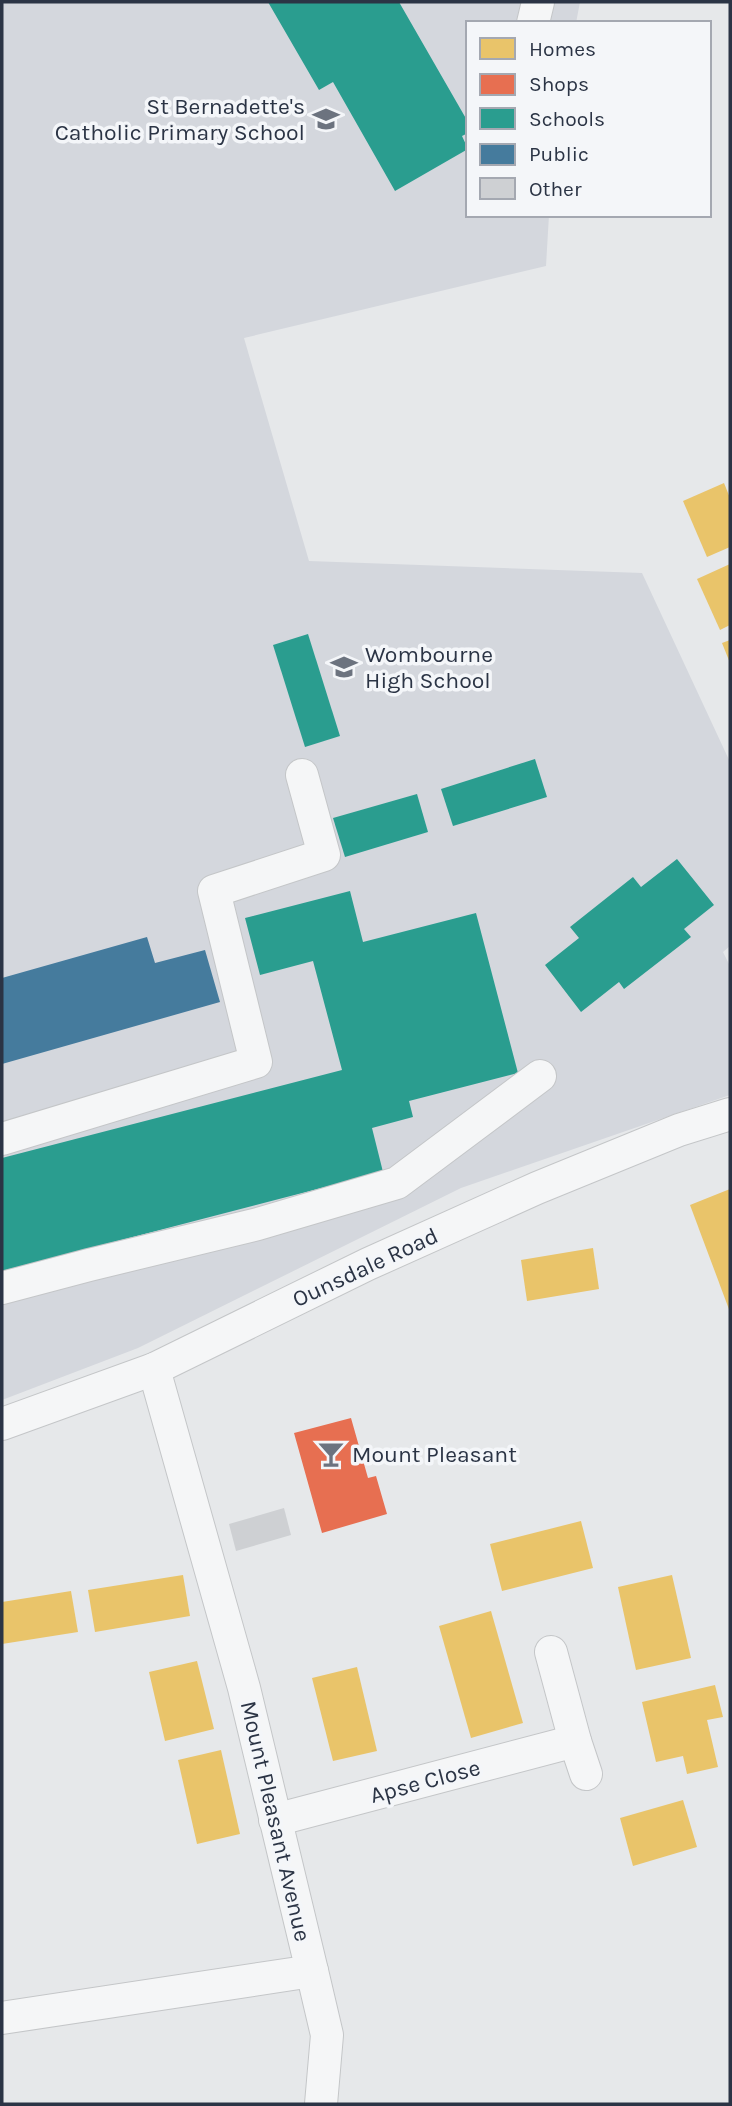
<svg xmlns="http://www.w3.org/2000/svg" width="732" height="2106" font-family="Karla,sans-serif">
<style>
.built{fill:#d4d7dd}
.homes{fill:#e9c46a}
.shops{fill:#e76f51}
.schools{fill:#2a9d8f}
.public{fill:#457b9d}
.building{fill:#ced0d3}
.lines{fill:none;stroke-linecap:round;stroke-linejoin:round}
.minor-casing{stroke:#c4c6c8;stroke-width:34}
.minor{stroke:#f5f6f7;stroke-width:32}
.labels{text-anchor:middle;stroke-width:7;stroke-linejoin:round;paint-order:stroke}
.poi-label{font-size:23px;fill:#2b3445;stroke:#f4f6f9;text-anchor:start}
.street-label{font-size:23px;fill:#2b3445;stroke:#f4f6f9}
</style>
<rect width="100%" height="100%" fill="#e6e8ea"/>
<path class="built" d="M 2,2 L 580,2 L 576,23 L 468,23 L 468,215 L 549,215 L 546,266 L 244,338 L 309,561 L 642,573 L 730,762 L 730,946 L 723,952 L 730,966 L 730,1095 L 461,1188 L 138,1348 L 2,1400 Z"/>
<g class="homes">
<path d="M 724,483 L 730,498 L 730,547 L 707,557 L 683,501 Z"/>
<path d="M 730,564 L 730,625 L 720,630 L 697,579 Z"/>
<path d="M 730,640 L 730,663 L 722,643 Z"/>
<path d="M 730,1189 L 730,1312 L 690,1205 Z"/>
<path d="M 593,1248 L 599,1289 L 527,1301 L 521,1260 Z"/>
<path d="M 581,1521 L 593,1568 L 502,1591 L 490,1544 Z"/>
<path d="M 183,1575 L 190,1616 L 95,1632 L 88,1590 Z"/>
<path d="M 672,1575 L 691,1658 L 636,1670 L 618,1587 Z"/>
<path d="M 71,1591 L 78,1632 L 2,1644 L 2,1602 Z"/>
<path d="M 491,1611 L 523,1723 L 471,1738 L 439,1626 Z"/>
<path d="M 197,1661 L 214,1729 L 165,1741 L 149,1672 Z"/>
<path d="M 357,1667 L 377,1751 L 333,1761 L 312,1678 Z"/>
<path d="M 715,1685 L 723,1717 L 707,1720 L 718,1767 L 687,1774 L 683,1756 L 656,1762 L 642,1702 Z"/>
<path d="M 221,1750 L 240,1834 L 197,1844 L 178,1760 Z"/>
<path d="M 683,1800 L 697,1847 L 633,1866 L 620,1818 Z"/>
</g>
<path class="shops" d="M 351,1418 L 368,1478 L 376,1476 L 387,1514 L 322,1533 L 294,1433 Z"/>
<g class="schools">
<path d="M 268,2 L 399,2 L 468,122 L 468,133 L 462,136 L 468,149 L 395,191 L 333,82 L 319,90 Z"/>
<path d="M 308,634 L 340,736 L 305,747 L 273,645 Z"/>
<path d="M 535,759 L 547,797 L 453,826 L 441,789 Z"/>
<path d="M 417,794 L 428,832 L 345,857 L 333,818 Z"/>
<path d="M 677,859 L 714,905 L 684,929 L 691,937 L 624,989 L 619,982 L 581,1012 L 545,965 L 579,938 L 570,927 L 633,877 L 641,887 Z"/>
<path d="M 350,891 L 363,942 L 476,913 L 518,1073 L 409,1101 L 413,1117 L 372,1128 L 383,1172 L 2,1271 L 2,1158 L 342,1070 L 313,961 L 260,975 L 245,918 Z"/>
</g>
<path class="public" d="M 147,937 L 155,963 L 205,950 L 220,1002 L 2,1064 L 2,978 Z"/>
<path class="building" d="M 284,1508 L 291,1535 L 236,1551 L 229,1524 Z"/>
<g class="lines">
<defs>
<g id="minor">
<path d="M 533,23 L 538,2"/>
<path d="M 2,1139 L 256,1062 L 214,891 L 324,855 L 302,775"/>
<path d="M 2,1288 L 89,1265 L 258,1224 L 397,1183 L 540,1076"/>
<path d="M 2,1424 L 154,1369 L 368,1264 L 537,1188 L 679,1130 L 730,1114"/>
<path d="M 551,1652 L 575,1741 L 586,1774"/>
<path d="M 275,1820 L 575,1741"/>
<path d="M 312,1971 L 327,2035 L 321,2104"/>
<path d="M 2,2018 L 312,1971 L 244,1688 L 154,1369"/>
</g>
</defs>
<use href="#minor" class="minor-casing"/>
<use href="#minor" class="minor"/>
</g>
<defs>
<symbol id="school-bare" viewBox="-9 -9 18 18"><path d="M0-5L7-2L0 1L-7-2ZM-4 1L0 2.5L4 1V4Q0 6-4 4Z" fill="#6c737f" stroke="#f4f6f9" stroke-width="2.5" paint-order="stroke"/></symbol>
<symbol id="bar-bare" viewBox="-9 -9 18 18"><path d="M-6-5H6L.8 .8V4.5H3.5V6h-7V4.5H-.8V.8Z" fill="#6c737f" stroke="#f4f6f9" stroke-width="2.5" paint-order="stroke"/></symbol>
</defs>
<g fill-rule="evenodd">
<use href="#school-bare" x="307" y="100" width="38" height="38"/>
<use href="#school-bare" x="325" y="648" width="38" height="38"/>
<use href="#bar-bare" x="312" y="1435" width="38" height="38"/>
</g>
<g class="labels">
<g class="poi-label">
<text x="305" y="114" text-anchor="end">St Bernadette's<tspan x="305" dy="26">Catholic Primary School</tspan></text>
<text x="365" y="662">Wombourne<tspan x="365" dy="26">High School</tspan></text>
<text x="352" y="1462">Mount Pleasant</text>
</g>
<g class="street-label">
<text transform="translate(365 1267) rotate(-25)" y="8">Ounsdale Road</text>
<text transform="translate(425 1781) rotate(-15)" y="8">Apse Close</text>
<text transform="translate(276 1821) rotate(77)" y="8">Mount Pleasant Avenue</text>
</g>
</g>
<rect width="732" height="2106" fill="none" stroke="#2b3445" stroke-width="7"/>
<rect x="466" y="21" width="245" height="196" fill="#f4f6f9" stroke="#a4a8b1" stroke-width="2"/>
<rect x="480" y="38" width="35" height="21" fill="#e9c46a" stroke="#a4a8b1" stroke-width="2"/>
<text x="529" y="56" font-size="21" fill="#2b3445">Homes</text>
<rect x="480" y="74" width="35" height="21" fill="#e76f51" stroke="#a4a8b1" stroke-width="2"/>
<text x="529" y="91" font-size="21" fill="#2b3445">Shops</text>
<rect x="480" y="108" width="35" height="21" fill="#2a9d8f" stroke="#a4a8b1" stroke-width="2"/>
<text x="529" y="126" font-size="21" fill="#2b3445">Schools</text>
<rect x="480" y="144" width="35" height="21" fill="#457b9d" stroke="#a4a8b1" stroke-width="2"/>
<text x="529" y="161" font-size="21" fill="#2b3445">Public</text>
<rect x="480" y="178" width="35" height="21" fill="#ced0d3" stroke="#a4a8b1" stroke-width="2"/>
<text x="529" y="196" font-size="21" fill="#2b3445">Other</text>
</svg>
